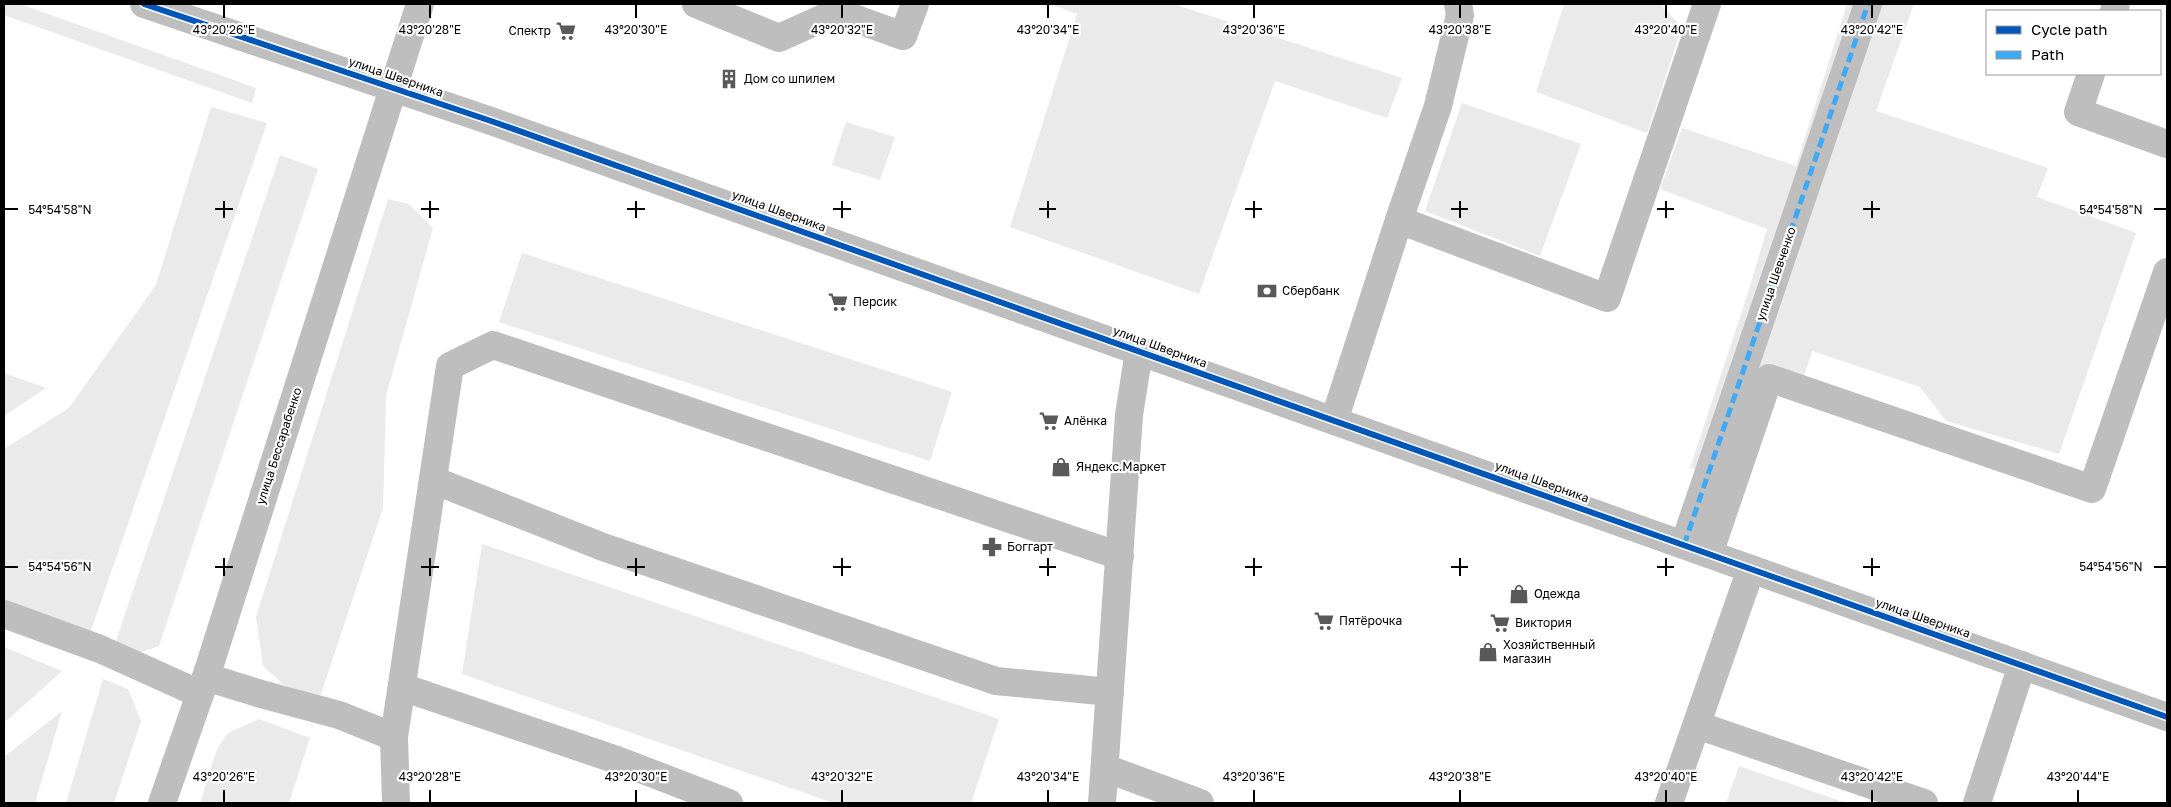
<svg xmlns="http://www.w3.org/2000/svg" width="2171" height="807" font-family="'Golos Text',sans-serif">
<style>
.green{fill:#eaeaea}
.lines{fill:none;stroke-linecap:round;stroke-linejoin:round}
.minor{stroke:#bebebe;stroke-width:28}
.quiet{stroke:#3fa9f5;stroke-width:5;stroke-dasharray:10 5;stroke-linecap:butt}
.cycleway-casing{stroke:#fff;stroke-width:9}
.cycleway{stroke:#0057b8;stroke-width:6}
.ticks{fill:none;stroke:#000;stroke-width:2}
.labels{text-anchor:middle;stroke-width:4.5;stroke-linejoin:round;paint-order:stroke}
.poi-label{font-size:12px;fill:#000;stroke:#fff;text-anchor:start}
.street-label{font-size:12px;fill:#000;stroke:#fff}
.ticks-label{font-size:12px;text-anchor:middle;fill:#000;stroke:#fff;stroke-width:4.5;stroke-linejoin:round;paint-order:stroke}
</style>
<rect width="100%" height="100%" fill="#fff"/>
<g class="green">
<path d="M 4,4 L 20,4 L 256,88 L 252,103 L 4,15 Z"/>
<path d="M 1050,4 L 1173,4 L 1402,78 L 1387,118 L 1275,81 L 1199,294 L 1010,227 L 1077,14 Z"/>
<path d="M 1564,4 L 1662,4 L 1662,6 L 1682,27 L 1647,133 L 1536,92 Z"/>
<path d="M 1847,4 L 1914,4 L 1876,111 L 2048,168 L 2037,197 L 2136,233 L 2059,454 L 1946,421 L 1920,387 L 1812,351 L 1804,376 L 1772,366 L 1727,478 L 1690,468 L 1748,293 L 1767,229 L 1660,189 L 1682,128 L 1796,166 Z"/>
<path d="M 1462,103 L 1581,144 L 1540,256 L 1425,211 Z"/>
<path d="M 211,107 L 267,123 L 89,636 L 4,603 L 4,449 L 69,408 L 156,285 Z"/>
<path d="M 846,122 L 895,137 L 880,180 L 832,165 Z"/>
<path d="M 280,155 L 318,169 L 159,646 L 136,654 L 114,647 Z"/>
<path d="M 388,199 L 409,204 L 433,228 L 386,396 L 383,508 L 320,697 L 284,685 L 263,666 L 256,617 Z"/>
<path d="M 522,253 L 952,392 L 930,461 L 499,322 Z"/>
<path d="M 4,373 L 46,388 L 4,416 Z"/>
<path d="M 482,544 L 999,719 L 971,803 L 834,803 L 462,674 Z"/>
<path d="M 4,647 L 62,671 L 4,723 Z"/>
<path d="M 103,679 L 128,689 L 141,721 L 114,803 L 66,803 Z"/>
<path d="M 62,711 L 35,803 L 4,803 L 4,757 Z"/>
<path d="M 259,719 L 310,738 L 289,803 L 200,803 L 217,749 L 228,733 Z"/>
<path d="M 1739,766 L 1846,803 L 1726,803 Z"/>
</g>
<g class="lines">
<g class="minor">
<path d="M 144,4 L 491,121 L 2167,717"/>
<path d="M 696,4 L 779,38 L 837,12 L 903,36 L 915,4"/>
<path d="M 2114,11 L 2116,4"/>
<path d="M 2091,74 L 2078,112 L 2167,144"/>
<path d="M 1399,220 L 1438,106 L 1460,15 L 1458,4"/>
<path d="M 1334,421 L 1399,220 L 1607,298 L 1707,4"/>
<path d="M 433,480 L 603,547 L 996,681 L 1110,692"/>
<path d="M 1684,545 L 1868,4"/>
<path d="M 1709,554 L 1769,378 L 2092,489 L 2167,272"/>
<path d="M 4,614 L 100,649 L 200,694"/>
<path d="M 206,677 L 261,694 L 339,715 L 394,737"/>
<path d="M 402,687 L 617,760 L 729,803"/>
<path d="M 1697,725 L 1924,803"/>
<path d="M 1105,768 L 1200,803"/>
<path d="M 162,803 L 206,677 L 420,4"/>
<path d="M 396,803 L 394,737 L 450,366 L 493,345 L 1120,556"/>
<path d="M 1102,803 L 1129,415 L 1139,351"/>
<path d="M 1669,803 L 1751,569"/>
<path d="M 1977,803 L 2022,665"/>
</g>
<path class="quiet" d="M 1684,545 L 1868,4"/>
<defs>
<path id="cycleway" d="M 144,4 L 491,121 L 2167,717"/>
</defs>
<use href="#cycleway" class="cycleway-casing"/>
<use href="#cycleway" class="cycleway"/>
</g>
<path class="ticks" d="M 224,5 L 224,18M 430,5 L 430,18M 636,5 L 636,18M 842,5 L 842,18M 1048,5 L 1048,18M 1254,5 L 1254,18M 1460,5 L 1460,18M 1666,5 L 1666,18M 1872,5 L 1872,18M 224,201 L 224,218M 430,201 L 430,218M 636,201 L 636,218M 842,201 L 842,218M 1048,201 L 1048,218M 1254,201 L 1254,218M 1460,201 L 1460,218M 1666,201 L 1666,218M 1872,201 L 1872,218M 5,209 L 18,209M 215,209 L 233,209M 421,209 L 439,209M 627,209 L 645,209M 833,209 L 851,209M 1039,209 L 1056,209M 1245,209 L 1262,209M 1451,209 L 1468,209M 1657,209 L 1674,209M 1863,209 L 1880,209M 2154,209 L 2166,209M 224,558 L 224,576M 430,558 L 430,576M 636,558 L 636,576M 842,558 L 842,576M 1048,558 L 1048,576M 1254,558 L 1254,576M 1460,558 L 1460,576M 1666,558 L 1666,576M 1872,558 L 1872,576M 5,567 L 18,567M 215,567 L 233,567M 421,567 L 439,567M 627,567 L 645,567M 833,567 L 851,567M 1039,567 L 1056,567M 1245,567 L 1262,567M 1451,567 L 1468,567M 1657,567 L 1674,567M 1863,567 L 1880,567M 2154,567 L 2166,567M 224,790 L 224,802M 430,790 L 430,802M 636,790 L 636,802M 842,790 L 842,802M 1048,790 L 1048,802M 1254,790 L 1254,802M 1460,790 L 1460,802M 1666,790 L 1666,802M 1872,790 L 1872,802M 2078,790 L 2078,802"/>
<defs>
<symbol id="supermarket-bare" viewBox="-9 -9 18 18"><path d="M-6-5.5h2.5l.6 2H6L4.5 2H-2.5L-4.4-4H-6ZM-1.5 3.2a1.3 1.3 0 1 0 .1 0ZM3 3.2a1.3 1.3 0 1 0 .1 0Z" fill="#595959" stroke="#fff" stroke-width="2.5" paint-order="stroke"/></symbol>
<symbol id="building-bare" viewBox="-9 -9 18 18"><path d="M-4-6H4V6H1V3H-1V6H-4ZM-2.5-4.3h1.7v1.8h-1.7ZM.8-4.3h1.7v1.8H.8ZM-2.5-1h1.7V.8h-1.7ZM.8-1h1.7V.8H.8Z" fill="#595959" stroke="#fff" stroke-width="2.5" paint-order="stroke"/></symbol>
<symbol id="bank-bare" viewBox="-9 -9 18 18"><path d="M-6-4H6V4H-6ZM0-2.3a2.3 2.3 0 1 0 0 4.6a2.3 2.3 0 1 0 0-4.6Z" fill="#595959" stroke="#fff" stroke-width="2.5" paint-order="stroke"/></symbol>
<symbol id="shop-bare" viewBox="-9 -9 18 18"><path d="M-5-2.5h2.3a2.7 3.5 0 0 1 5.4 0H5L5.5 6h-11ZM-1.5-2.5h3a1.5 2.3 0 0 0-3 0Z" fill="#595959" stroke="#fff" stroke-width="2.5" paint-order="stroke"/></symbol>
<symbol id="pharmacy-bare" viewBox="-9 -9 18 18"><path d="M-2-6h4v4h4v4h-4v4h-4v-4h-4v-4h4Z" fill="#595959" stroke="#fff" stroke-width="2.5" paint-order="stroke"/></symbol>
</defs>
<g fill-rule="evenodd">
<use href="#supermarket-bare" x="552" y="17" width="28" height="28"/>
<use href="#building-bare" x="715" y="65" width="28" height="28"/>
<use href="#bank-bare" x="1253" y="277" width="28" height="28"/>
<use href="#supermarket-bare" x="824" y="288" width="28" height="28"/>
<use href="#supermarket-bare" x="1035" y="407" width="28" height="28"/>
<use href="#shop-bare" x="1047" y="453" width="28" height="28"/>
<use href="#pharmacy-bare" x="978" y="533" width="28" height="28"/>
<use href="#shop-bare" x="1505" y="580" width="28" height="28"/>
<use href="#supermarket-bare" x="1310" y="607" width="28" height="28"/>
<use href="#supermarket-bare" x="1486" y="609" width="28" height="28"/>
<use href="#shop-bare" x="1474" y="638" width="28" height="28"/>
</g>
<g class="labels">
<g class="poi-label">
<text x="551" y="35" text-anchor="end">Спектр</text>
<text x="744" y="83">Дом со шпилем</text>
<text x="1282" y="295">Сбербанк</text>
<text x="853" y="306">Персик</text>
<text x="1064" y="425">Алёнка</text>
<text x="1076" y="471">Яндекс.Маркет</text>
<text x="1007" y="551">Боггарт</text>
<text x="1534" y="598">Одежда</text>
<text x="1339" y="625">Пятёрочка</text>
<text x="1515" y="627">Виктория</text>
<text x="1503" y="649">Хозяйственный<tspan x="1503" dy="14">магазин</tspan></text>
</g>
<g class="street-label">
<text transform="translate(396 77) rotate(19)" y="4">улица Шверника</text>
<text transform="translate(779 211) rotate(20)" y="4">улица Шверника</text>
<text transform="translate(1776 274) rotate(-71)" y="4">улица Шевченко</text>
<text transform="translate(1160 347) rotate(20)" y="4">улица Шверника</text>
<text transform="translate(279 446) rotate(-72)" y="4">улица Бессарабенко</text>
<text transform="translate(1542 482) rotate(20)" y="4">улица Шверника</text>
<text transform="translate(1923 618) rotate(19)" y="4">улица Шверника</text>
</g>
</g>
<g class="ticks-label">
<text x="224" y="34">43°20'26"E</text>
<text x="430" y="34">43°20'28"E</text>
<text x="636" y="34">43°20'30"E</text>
<text x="842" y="34">43°20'32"E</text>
<text x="1048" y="34">43°20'34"E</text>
<text x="1254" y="34">43°20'36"E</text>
<text x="1460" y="34">43°20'38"E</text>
<text x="1666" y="34">43°20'40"E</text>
<text x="1872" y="34">43°20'42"E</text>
<text x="60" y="214">54°54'58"N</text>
<text x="2111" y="214">54°54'58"N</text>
<text x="60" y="571">54°54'56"N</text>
<text x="2111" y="571">54°54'56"N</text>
<text x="224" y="781">43°20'26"E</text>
<text x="430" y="781">43°20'28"E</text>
<text x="636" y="781">43°20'30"E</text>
<text x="842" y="781">43°20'32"E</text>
<text x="1048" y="781">43°20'34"E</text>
<text x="1254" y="781">43°20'36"E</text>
<text x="1460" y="781">43°20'38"E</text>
<text x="1666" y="781">43°20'40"E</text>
<text x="1872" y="781">43°20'42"E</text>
<text x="2078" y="781">43°20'44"E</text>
</g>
<rect width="2171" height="807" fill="none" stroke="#000000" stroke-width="10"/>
<rect x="1986" y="10" width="175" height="65" fill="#ffffff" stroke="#999999"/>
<rect x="1996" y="26" width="25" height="8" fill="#0057b8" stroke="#999999"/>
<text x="2031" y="35" font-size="15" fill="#000000">Cycle path</text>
<rect x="1996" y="51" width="25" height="8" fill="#3fa9f5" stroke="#999999"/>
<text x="2031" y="60" font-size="15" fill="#000000">Path</text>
</svg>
